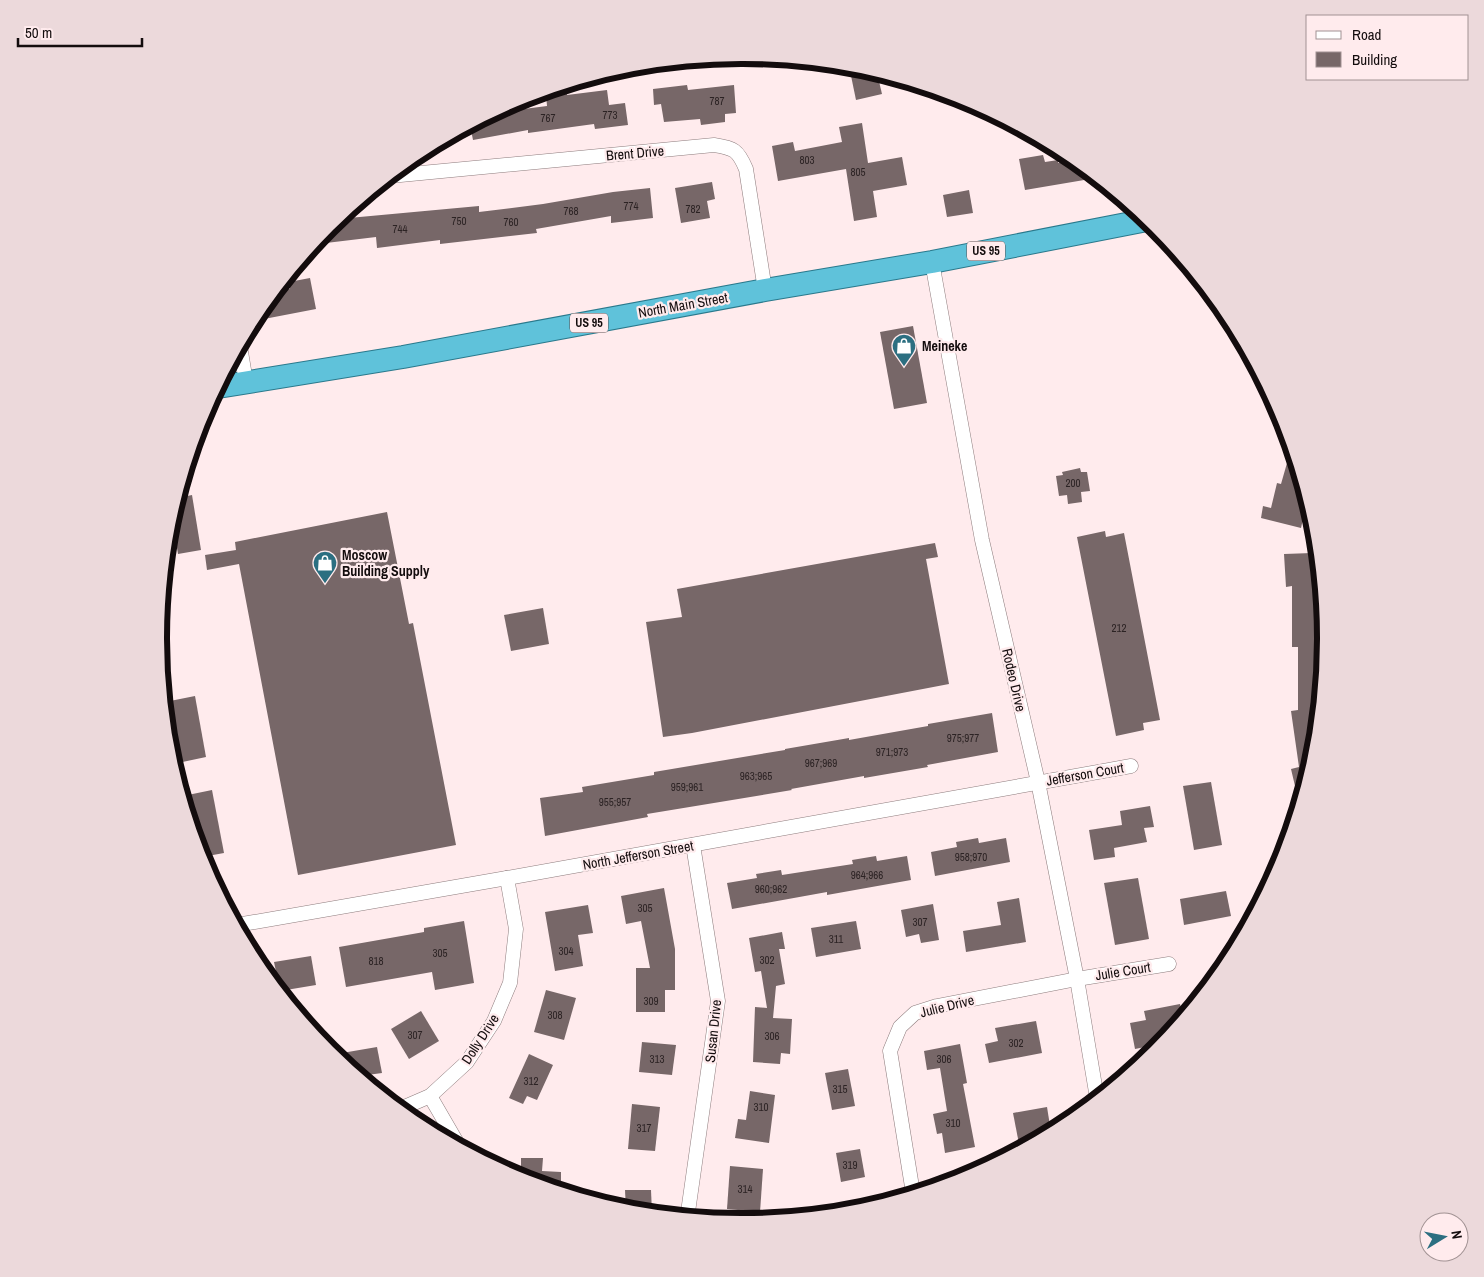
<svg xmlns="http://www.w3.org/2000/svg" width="1484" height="1277" font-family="'Archivo Narrow',sans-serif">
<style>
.building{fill:#776768}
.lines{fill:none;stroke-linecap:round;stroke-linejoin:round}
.minor-casing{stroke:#8d7c7d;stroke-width:15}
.trunk-casing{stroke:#2a798c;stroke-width:24}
.minor{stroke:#fff;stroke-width:14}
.trunk{stroke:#5fc2da;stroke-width:22}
.labels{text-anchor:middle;stroke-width:4.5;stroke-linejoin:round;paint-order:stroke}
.number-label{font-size:11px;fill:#2c2324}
.shield{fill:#ffebed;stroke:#5a4f50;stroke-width:1}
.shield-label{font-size:12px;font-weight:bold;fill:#130c0d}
.street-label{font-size:14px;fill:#130c0d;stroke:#ffebed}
.poi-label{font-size:14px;font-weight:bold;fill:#130c0d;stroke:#ffebed;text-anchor:start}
.rim{fill:none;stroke:#130c0d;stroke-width:6}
</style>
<rect width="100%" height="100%" fill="#ffebed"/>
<g class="building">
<path d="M 849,66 L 877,73 L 882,94 L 856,100 Z"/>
<path d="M 687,85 L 688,90 L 734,85 L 736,113 L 725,114 L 725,122 L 701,125 L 700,119 L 664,122 L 661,104 L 654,105 L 653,89 Z"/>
<path d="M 607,90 L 609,105 L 625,103 L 628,125 L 595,129 L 594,124 L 528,133 L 528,130 L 473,140 L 470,125 L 505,107 L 515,105 L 516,110 L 547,106 L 546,94 L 567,91 L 567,95 Z"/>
<path d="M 862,123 L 868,163 L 902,157 L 907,185 L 873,191 L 877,217 L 854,221 L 846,169 L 778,181 L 772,146 L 793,142 L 795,151 L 842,142 L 839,127 Z"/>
<path d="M 1043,155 L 1045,162 L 1058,160 L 1058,163 L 1074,160 L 1096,178 L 1025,190 L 1019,159 Z"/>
<path d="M 712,182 L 715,199 L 707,201 L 710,218 L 681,223 L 675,188 Z"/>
<path d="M 650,188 L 653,218 L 611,223 L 611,216 L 536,229 L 537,233 L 440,244 L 440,240 L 377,248 L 376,237 L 326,243 L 325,232 L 338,219 L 479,206 L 479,212 L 543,204 L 613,192 Z"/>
<path d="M 969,190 L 973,213 L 947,217 L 943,195 Z"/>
<path d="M 310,278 L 316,309 L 264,319 L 262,308 L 276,291 L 290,289 L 289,282 Z"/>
<path d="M 913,326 L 927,403 L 894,409 L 880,332 Z"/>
<path d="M 1291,449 L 1310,512 L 1305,510 L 1301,528 L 1261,518 L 1263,506 L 1271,508 L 1277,483 L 1281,484 Z"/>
<path d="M 1080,468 L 1081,472 L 1087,472 L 1090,491 L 1081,492 L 1082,502 L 1068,504 L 1067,495 L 1059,496 L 1056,476 L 1063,475 L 1062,472 Z"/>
<path d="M 192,495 L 201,550 L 178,554 L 172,518 L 178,498 Z"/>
<path d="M 387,512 L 409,624 L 413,623 L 456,845 L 298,875 L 239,564 L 207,570 L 205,555 L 236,550 L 235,542 Z"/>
<path d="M 1105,531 L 1106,537 L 1124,533 L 1160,720 L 1143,723 L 1144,730 L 1116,736 L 1077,537 Z"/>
<path d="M 935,543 L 938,557 L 926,559 L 949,684 L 692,733 L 663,737 L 646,622 L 682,617 L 677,589 Z"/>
<path d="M 1312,553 L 1313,577 L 1319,576 L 1324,628 L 1321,628 L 1321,661 L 1323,661 L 1314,753 L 1299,803 L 1291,769 L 1299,767 L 1291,711 L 1298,710 L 1298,647 L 1292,647 L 1292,586 L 1286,587 L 1284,554 Z"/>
<path d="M 543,608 L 549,644 L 511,651 L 504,615 Z"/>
<path d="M 195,696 L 206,757 L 173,764 L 170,752 L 165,702 Z"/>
<path d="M 992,713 L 998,752 L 927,765 L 928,767 L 864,778 L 864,776 L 791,789 L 792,790 L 647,814 L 648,817 L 545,836 L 540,798 L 583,792 L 582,787 L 654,775 L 654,772 L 785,750 L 785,749 L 849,738 L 849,740 L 928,726 L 928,724 Z"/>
<path d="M 1211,782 L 1222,845 L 1194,850 L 1183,786 Z"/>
<path d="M 212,790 L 224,853 L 202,857 L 183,796 Z"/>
<path d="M 1150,806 L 1154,827 L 1144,828 L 1147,842 L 1114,848 L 1115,857 L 1094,860 L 1089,830 L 1122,825 L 1120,811 Z"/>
<path d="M 978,838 L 979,843 L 1006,838 L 1010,862 L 935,876 L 931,852 L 957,847 L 956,842 Z"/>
<path d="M 876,856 L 877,861 L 907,856 L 911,880 L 827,895 L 827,892 L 732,909 L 727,883 L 757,878 L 756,874 L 781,870 L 782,875 L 853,864 L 852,860 Z"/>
<path d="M 1138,878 L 1149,939 L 1115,945 L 1104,883 Z"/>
<path d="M 664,888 L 675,949 L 675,990 L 665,990 L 665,1012 L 636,1012 L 636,968 L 650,968 L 641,921 L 626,924 L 621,896 Z"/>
<path d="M 1226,891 L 1231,916 L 1184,925 L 1180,899 Z"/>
<path d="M 1019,898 L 1026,942 L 966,952 L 963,931 L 1001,925 L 997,902 Z"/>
<path d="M 933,904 L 939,940 L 921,943 L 919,934 L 906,937 L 901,910 Z"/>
<path d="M 588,905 L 593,933 L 578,935 L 583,966 L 555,971 L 545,912 Z"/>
<path d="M 464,921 L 474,983 L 435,990 L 432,972 L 346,987 L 339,947 L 424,932 L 424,928 Z"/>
<path d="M 856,921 L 861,949 L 816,957 L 811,928 Z"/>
<path d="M 782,932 L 785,949 L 779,949 L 785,984 L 776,986 L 773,1018 L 792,1019 L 790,1054 L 781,1053 L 780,1064 L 753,1062 L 755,1007 L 767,1008 L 761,971 L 755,972 L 749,938 Z"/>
<path d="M 311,956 L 316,985 L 280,991 L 274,962 Z"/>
<path d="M 546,990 L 576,998 L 564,1040 L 534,1032 Z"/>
<path d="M 1180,1004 L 1183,1017 L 1160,1044 L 1135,1049 L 1130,1023 L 1146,1020 L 1144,1011 Z"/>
<path d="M 421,1011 L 439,1041 L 409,1059 L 391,1029 Z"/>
<path d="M 1036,1021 L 1042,1053 L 989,1063 L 985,1044 L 998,1041 L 995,1028 Z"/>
<path d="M 642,1042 L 676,1045 L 672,1075 L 639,1072 Z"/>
<path d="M 960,1044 L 967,1083 L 963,1084 L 975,1147 L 945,1153 L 942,1133 L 937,1134 L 933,1114 L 947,1111 L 940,1068 L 927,1070 L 924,1051 Z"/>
<path d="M 377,1047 L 382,1073 L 360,1076 L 344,1063 L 342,1053 Z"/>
<path d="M 529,1054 L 553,1065 L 537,1100 L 527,1096 L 523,1104 L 509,1098 Z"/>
<path d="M 848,1069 L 855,1106 L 832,1110 L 825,1073 Z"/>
<path d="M 750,1091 L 775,1095 L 769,1143 L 735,1138 L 738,1119 L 746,1120 Z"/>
<path d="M 632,1104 L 660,1107 L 655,1151 L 628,1149 Z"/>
<path d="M 1047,1107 L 1051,1132 L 1020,1149 L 1013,1113 Z"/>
<path d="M 860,1149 L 865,1177 L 841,1182 L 836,1153 Z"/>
<path d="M 521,1158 L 543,1158 L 542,1171 L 561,1172 L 561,1190 L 518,1177 L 509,1172 L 509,1170 L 521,1170 Z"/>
<path d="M 730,1166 L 763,1169 L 760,1212 L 727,1209 Z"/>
<path d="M 625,1190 L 651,1190 L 652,1213 L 626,1210 Z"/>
</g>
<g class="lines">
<defs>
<g id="minor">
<path d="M 390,176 L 714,145 C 734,148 738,150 746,169 L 765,290"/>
<path d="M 932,262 L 982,540 L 1038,782 L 1077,979 L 1097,1098"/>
<path d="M 240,346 L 246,382"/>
<path d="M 237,925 L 507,878 L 1131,766"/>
<path d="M 430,1096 L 459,1146"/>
<path d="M 400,1109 L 430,1096 L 467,1062 L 494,1021 L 510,983 L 516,929 L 507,878"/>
<path d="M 913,1193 L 890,1051 L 900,1027 L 915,1013 L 937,1006 L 1077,979 L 1169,964"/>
<path d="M 689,1217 L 688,1212 L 718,1001 L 693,845"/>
</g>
<path id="trunk" d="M 218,387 L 403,357 L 765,290 L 932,262 L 1147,220"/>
</defs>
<use href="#minor" class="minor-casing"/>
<use href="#trunk" class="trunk-casing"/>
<use href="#minor" class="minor"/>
<use href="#trunk" class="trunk"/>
</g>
<defs>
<symbol id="shop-pin" viewBox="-11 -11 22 30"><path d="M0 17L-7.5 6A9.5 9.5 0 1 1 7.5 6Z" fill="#2c6f81" stroke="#ffebed"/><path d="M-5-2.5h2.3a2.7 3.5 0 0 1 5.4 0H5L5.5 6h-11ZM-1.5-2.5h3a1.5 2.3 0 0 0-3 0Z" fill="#fff"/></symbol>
</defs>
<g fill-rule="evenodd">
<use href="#shop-pin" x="890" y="332" width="28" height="38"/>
<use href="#shop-pin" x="311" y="549" width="28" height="38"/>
</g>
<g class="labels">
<g class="number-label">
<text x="717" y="105">787</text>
<text x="610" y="119">773</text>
<text x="548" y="122">767</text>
<text x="807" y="164">803</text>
<text x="858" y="176">805</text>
<text x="631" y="210">774</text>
<text x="693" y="213">782</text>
<text x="571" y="215">768</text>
<text x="459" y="225">750</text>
<text x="511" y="226">760</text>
<text x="400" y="233">744</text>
<text x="1073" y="487">200</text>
<text x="1119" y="632">212</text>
<text x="963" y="742">975;977</text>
<text x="892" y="756">971;973</text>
<text x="821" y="767">967;969</text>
<text x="756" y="780">963;965</text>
<text x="687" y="791">959;961</text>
<text x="615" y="806">955;957</text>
<text x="971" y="861">958;970</text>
<text x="867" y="879">964;966</text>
<text x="771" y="893">960;962</text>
<text x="645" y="912">305</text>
<text x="920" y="926">307</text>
<text x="836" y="943">311</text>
<text x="566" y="955">304</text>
<text x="440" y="957">305</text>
<text x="767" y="964">302</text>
<text x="376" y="965">818</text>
<text x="651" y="1005">309</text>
<text x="555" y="1019">308</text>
<text x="415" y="1039">307</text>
<text x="772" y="1040">306</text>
<text x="1016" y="1047">302</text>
<text x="657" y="1063">313</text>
<text x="944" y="1063">306</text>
<text x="531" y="1085">312</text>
<text x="840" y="1093">315</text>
<text x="761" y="1111">310</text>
<text x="953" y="1127">310</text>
<text x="644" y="1132">317</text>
<text x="850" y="1169">319</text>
<text x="745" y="1193">314</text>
</g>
<g class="shield">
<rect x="967" y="241.5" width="38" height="19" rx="4"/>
<rect x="570" y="313.5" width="38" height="19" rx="4"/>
</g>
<g class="shield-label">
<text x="986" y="255">US 95</text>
<text x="589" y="327">US 95</text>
</g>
<g class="street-label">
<text transform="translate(635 153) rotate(-5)" y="5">Brent Drive</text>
<text transform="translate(683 305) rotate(-10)" y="5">North Main Street</text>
<text transform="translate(1014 680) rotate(77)" y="5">Rodeo Drive</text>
<text transform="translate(1085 774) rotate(-10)" y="5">Jefferson Court</text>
<text transform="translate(638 855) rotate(-10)" y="5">North Jefferson Street</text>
<text transform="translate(1123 971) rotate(-9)" y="5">Julie Court</text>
<text transform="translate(947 1006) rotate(-14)" y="5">Julie Drive</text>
<text transform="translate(713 1031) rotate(-84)" y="5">Susan Drive</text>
<text transform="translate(480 1039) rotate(-57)" y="5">Dolly Drive</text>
</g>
<g class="poi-label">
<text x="922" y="351">Meineke</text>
<text x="342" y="560">Moscow<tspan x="342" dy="16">Building Supply</tspan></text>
</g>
</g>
<path d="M0 0H1484V1277H0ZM741 64H743A574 574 0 0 1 1317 638V639A574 574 0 0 1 743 1213H741A574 574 0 0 1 167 639V638A574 574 0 0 1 741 64Z" fill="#ecd9db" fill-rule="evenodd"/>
<path class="rim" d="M741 64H743A574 574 0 0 1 1317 638V639A574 574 0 0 1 743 1213H741A574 574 0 0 1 167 639V638A574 574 0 0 1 741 64Z"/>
<rect x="1306" y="15" width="162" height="65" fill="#ffebed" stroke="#a19293"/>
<rect x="1316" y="31" width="25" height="8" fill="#ffffff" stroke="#a19293"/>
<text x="1352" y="40" font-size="15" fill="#130c0d">Road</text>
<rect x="1316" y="52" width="25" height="15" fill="#776768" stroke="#a19293"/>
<text x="1352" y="65" font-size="15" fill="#130c0d">Building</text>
<g transform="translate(1444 1237) rotate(80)"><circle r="24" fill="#ffebed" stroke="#a19293"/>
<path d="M0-4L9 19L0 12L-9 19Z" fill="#2c6f81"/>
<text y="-8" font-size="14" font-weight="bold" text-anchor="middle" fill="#130c0d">N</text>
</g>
<path d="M18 38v8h124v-8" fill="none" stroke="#130c0d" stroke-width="2.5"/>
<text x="25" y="38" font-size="15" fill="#130c0d" stroke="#ffebed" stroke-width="4" paint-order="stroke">50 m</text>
</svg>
